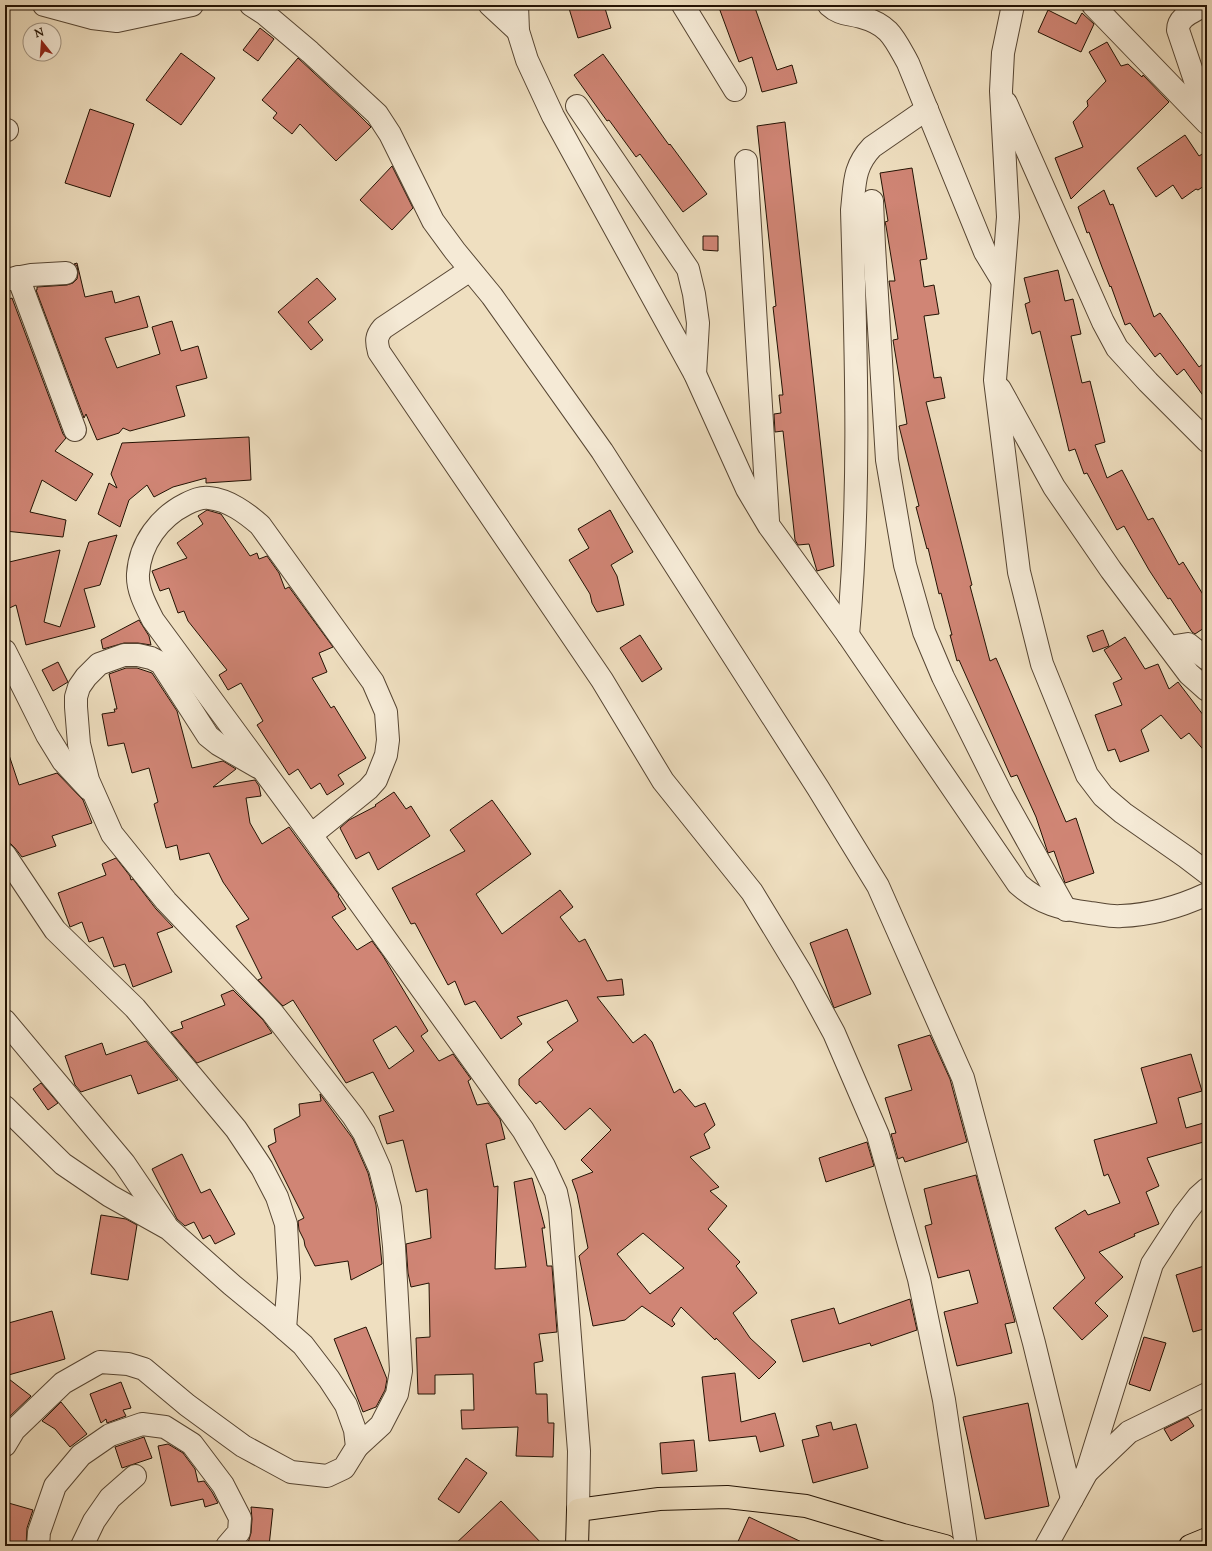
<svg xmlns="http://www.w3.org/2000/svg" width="1212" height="1551" font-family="'Sorts Mill Goudy',serif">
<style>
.building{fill:#d08575;stroke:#231203;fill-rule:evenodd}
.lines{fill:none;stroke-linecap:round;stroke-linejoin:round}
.minor-casing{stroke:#564532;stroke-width:24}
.major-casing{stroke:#231203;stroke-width:24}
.minor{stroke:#f5ead6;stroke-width:22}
.major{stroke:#efdfc0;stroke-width:22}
</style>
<rect width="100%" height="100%" fill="#efdfc0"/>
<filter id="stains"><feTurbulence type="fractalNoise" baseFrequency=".005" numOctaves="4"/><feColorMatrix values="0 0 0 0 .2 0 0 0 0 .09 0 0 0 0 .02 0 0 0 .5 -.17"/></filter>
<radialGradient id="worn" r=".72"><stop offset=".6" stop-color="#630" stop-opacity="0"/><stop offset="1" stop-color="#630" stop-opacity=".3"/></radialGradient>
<g class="building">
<path d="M 568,5 L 604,5 L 611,28 L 578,38 Z"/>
<path d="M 718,5 L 754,5 L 777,70 L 792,65 L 797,83 L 762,92 L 752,57 L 739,62 Z"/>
<path d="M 1048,10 L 1076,24 L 1082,13 L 1094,24 L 1081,52 L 1038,32 Z"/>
<path d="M 260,28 L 274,39 L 258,61 L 243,50 Z"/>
<path d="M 1107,42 L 1121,66 L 1128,64 L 1142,77 L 1143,75 L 1169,102 L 1071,199 L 1055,158 L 1083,147 L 1073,122 L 1088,106 L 1087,101 L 1106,81 L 1089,52 Z"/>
<path d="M 181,53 L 215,78 L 181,125 L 146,100 Z"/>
<path d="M 603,54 L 669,145 L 670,144 L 707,194 L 683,212 L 640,154 L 636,157 L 609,120 L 607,121 L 574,75 Z"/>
<path d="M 298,58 L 356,112 L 371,127 L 336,161 L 300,124 L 292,134 L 273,118 L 277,113 L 262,100 Z"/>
<path d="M 90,109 L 134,124 L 110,197 L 65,183 Z"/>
<path d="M 785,122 L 834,566 L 817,571 L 809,544 L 798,545 L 795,540 L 783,431 L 775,432 L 774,414 L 781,413 L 779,395 L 783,395 L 773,307 L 776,306 L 757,126 Z"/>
<path d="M 1185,135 L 1199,156 L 1207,151 L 1207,184 L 1198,190 L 1196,189 L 1182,199 L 1173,185 L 1156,197 L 1137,168 Z"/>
<path d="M 392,166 L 413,208 L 392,230 L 360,200 Z"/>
<path d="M 912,168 L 927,259 L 920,260 L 924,287 L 934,285 L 939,314 L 924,316 L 934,378 L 941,377 L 945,398 L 926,402 L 972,585 L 970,586 L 990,661 L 996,658 L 1066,822 L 1076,818 L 1094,873 L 1065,883 L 1054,851 L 1048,853 L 1036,817 L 1017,775 L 1011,777 L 959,660 L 957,661 L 950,635 L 952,635 L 941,593 L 939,594 L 928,548 L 927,549 L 916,507 L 919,506 L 899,426 L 907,424 L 893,340 L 898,339 L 889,281 L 895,281 L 886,226 L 885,222 L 888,221 L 880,173 Z"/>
<path d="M 1104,190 L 1110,205 L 1113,204 L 1154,317 L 1160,313 L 1199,367 L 1207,361 L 1207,401 L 1184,369 L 1177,375 L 1160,353 L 1155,357 L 1130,323 L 1125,325 L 1111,286 L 1110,287 L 1102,267 L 1089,232 L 1087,233 L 1078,207 Z"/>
<path d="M 703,236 L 718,236 L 718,251 L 703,250 Z"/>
<path d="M 77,263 L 85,297 L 112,291 L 115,303 L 139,296 L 148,327 L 105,338 L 117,368 L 160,354 L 152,327 L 172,321 L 181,351 L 198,346 L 207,378 L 176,386 L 185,416 L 130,431 L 123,428 L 119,433 L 97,440 L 86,414 L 84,418 L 36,290 L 37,290 L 37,287 L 67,285 L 73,283 L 77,279 L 78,273 L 77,266 L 74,264 Z"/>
<path d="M 1058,270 L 1065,301 L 1073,299 L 1081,334 L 1071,336 L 1082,383 L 1090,381 L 1105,442 L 1095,445 L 1107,478 L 1122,470 L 1148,520 L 1153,518 L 1179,565 L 1183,562 L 1207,601 L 1207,626 L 1195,634 L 1192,632 L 1170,598 L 1168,599 L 1149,570 L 1124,526 L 1117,530 L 1087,473 L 1084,474 L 1075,449 L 1069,451 L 1040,331 L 1032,334 L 1025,304 L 1030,302 L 1024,278 Z"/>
<path d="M 317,278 L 336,299 L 308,322 L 323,340 L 311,350 L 278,312 Z"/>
<path d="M 12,298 L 63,434 L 66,438 L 55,451 L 93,474 L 76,501 L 42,480 L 30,512 L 66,520 L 63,537 L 5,531 L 5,301 Z"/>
<path d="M 249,437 L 251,480 L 206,483 L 206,478 L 173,487 L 154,497 L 147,485 L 129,500 L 120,527 L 98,514 L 109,483 L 117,488 L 111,474 L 122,443 Z"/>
<path d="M 207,510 L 221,514 L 250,556 L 257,553 L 259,559 L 267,556 L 279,573 L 285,589 L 289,587 L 333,647 L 319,653 L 327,672 L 312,678 L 331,708 L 334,706 L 366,758 L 338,775 L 344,784 L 327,795 L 320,783 L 311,789 L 298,769 L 289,775 L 257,725 L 263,721 L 241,683 L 228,690 L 219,675 L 227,670 L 188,621 L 184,611 L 178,613 L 169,588 L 160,591 L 152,571 L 187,558 L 177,543 L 203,524 L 198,516 Z"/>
<path d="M 610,510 L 633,552 L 611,565 L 617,576 L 624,605 L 597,612 L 592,603 L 590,594 L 569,560 L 589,548 L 578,529 Z"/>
<path d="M 117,535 L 100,585 L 84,589 L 95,627 L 26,645 L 16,605 L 5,610 L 5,563 L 60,550 L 44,622 L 60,627 L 89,542 Z"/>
<path d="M 139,620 L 149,636 L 151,645 L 138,643 L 124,643 L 103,649 L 101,640 Z"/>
<path d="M 1103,630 L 1109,646 L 1093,652 L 1087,636 Z"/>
<path d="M 640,635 L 662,669 L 642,682 L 620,648 Z"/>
<path d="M 1125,637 L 1145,669 L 1158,664 L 1169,689 L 1178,682 L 1207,720 L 1207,754 L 1189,733 L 1181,739 L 1161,715 L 1141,730 L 1149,751 L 1120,762 L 1115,749 L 1108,751 L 1095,715 L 1122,705 L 1113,683 L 1122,679 L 1104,650 Z"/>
<path d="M 58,662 L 68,682 L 53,691 L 42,670 Z"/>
<path d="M 126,668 L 137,668 L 152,673 L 177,711 L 192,768 L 223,761 L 236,769 L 213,787 L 255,780 L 259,786 L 261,796 L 246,798 L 250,823 L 262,844 L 289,827 L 339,895 L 338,896 L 346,909 L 332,917 L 357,950 L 372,941 L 383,956 L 428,1031 L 421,1036 L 439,1061 L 453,1054 L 471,1079 L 468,1081 L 477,1105 L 488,1103 L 500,1119 L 505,1139 L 486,1144 L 494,1187 L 498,1186 L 495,1269 L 526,1267 L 514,1182 L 532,1178 L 545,1228 L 542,1228 L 547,1266 L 552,1266 L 557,1332 L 539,1334 L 543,1361 L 534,1363 L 536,1394 L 547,1394 L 548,1423 L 554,1423 L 553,1457 L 516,1456 L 518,1427 L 462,1429 L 461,1410 L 474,1410 L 473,1374 L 435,1375 L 435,1394 L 418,1394 L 416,1338 L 430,1337 L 429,1283 L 411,1287 L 408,1273 L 406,1244 L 431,1238 L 427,1189 L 416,1192 L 403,1140 L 387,1144 L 379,1116 L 394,1111 L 373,1072 L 346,1083 L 293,1000 L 283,1006 L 258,980 L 262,978 L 236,926 L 249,919 L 223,882 L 209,853 L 180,860 L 177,845 L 166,848 L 154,804 L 158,802 L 149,768 L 132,773 L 124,743 L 108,746 L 102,714 L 115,712 L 114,709 L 117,709 L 109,674 ZM 396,1026 L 414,1051 L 389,1069 L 373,1040 Z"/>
<path d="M 8,752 L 19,785 L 57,773 L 83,800 L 92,823 L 52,836 L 56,846 L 22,857 L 15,848 L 11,844 L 5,843 L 5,753 Z"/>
<path d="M 394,792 L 406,809 L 411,806 L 430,836 L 378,870 L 369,852 L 356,859 L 340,828 L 349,820 L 376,806 L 375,805 Z"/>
<path d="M 492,800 L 531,854 L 476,894 L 502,934 L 560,890 L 573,907 L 560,917 L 579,942 L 585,939 L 607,981 L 622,979 L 624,995 L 597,997 L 633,1043 L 645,1034 L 652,1042 L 674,1093 L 680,1089 L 695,1107 L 705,1103 L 715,1125 L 704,1134 L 710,1148 L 690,1157 L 719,1187 L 710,1191 L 727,1206 L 708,1229 L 740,1262 L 736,1266 L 757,1293 L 733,1313 L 750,1338 L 776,1362 L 759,1379 L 716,1338 L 715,1340 L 681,1307 L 672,1320 L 675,1324 L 672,1327 L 642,1306 L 625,1320 L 593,1326 L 579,1256 L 588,1248 L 577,1194 L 572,1180 L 593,1172 L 581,1160 L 611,1130 L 590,1108 L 565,1130 L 540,1101 L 536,1104 L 519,1085 L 519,1079 L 553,1050 L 547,1042 L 578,1021 L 567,1000 L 517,1017 L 522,1024 L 501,1039 L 475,1001 L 465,1005 L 455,981 L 448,985 L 415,923 L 411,924 L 392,888 L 465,851 L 450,830 ZM 643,1233 L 684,1268 L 650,1294 L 617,1254 Z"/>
<path d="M 116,858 L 130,876 L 131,880 L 133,879 L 156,909 L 173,927 L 157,933 L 172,972 L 133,987 L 125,964 L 114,967 L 103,937 L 89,942 L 82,922 L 70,927 L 58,893 L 106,875 L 102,864 Z"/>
<path d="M 847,929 L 871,994 L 834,1008 L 810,943 Z"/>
<path d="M 233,990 L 263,1020 L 272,1033 L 197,1063 L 171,1032 L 183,1028 L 181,1022 L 225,1005 L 221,995 Z"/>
<path d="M 930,1035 L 950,1079 L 967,1142 L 905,1162 L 903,1157 L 898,1159 L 891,1134 L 896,1133 L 885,1098 L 912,1090 L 898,1045 Z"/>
<path d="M 146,1041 L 176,1077 L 178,1080 L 138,1094 L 131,1075 L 81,1092 L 75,1085 L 65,1056 L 102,1043 L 106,1055 Z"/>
<path d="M 1191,1054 L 1202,1091 L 1178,1098 L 1186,1128 L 1207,1122 L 1207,1141 L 1147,1158 L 1159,1186 L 1146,1192 L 1159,1224 L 1134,1234 L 1135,1236 L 1099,1252 L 1123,1277 L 1095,1303 L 1108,1316 L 1082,1340 L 1053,1308 L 1085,1278 L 1055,1228 L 1085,1210 L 1088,1215 L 1120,1203 L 1108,1174 L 1104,1176 L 1094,1140 L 1157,1123 L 1141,1068 Z"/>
<path d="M 41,1083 L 58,1103 L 48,1110 L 33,1089 Z"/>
<path d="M 320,1094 L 353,1139 L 368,1173 L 376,1205 L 382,1264 L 351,1280 L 348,1261 L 315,1266 L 305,1246 L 304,1240 L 299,1230 L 298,1221 L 304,1218 L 268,1146 L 276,1142 L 274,1129 L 300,1116 L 299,1104 L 321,1101 Z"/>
<path d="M 867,1142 L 874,1166 L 826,1182 L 819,1158 Z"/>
<path d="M 182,1154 L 201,1193 L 210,1189 L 235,1234 L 215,1244 L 210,1235 L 203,1239 L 194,1222 L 185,1226 L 177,1219 L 152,1169 Z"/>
<path d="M 976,1175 L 1015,1322 L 1005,1324 L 1012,1353 L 957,1366 L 944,1312 L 978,1303 L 969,1270 L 938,1278 L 925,1226 L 932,1224 L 924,1189 Z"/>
<path d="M 101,1215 L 126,1219 L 137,1225 L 128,1280 L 91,1274 Z"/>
<path d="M 1207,1265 L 1207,1328 L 1193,1332 L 1176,1275 Z"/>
<path d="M 910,1299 L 917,1330 L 871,1346 L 870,1343 L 803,1362 L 791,1320 L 834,1308 L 839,1324 Z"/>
<path d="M 52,1311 L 65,1359 L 5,1376 L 31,1396 L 5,1421 L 5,1324 Z"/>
<path d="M 366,1327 L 387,1379 L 385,1390 L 376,1407 L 363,1412 L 334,1339 Z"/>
<path d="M 1144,1337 L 1166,1343 L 1150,1391 L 1129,1384 Z"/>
<path d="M 735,1373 L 741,1422 L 775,1413 L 784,1446 L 760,1452 L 756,1436 L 709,1441 L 702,1377 Z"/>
<path d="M 121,1382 L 131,1408 L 123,1410 L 126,1416 L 107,1423 L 106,1419 L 101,1423 L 90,1394 Z"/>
<path d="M 61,1402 L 87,1434 L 70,1447 L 55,1429 L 42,1421 Z"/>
<path d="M 1028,1403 L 1049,1506 L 985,1519 L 963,1417 Z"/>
<path d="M 1188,1417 L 1194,1426 L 1171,1441 L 1164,1429 Z"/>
<path d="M 831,1422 L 833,1430 L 856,1424 L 868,1468 L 813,1483 L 802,1440 L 819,1436 L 816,1426 Z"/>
<path d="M 144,1437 L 152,1458 L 122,1468 L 115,1447 Z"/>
<path d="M 694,1440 L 697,1471 L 662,1474 L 660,1443 Z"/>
<path d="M 168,1444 L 183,1453 L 195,1469 L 198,1482 L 204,1481 L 212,1492 L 218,1503 L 205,1507 L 203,1499 L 171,1506 L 158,1446 Z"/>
<path d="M 466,1458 L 487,1473 L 459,1513 L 438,1499 Z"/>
<path d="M 501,1501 L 544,1546 L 453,1546 Z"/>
<path d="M 5,1502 L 33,1510 L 27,1528 L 26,1546 L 5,1546 Z"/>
<path d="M 251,1507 L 273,1509 L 269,1546 L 247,1546 L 251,1533 L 252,1519 Z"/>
<path d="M 749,1517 L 810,1546 L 736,1546 Z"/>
</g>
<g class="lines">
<defs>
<g id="minor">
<path d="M 44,5 L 92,18 L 117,21 L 192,5"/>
<path d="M 251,5 L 265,14 L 310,52 L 377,114 L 390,134 L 433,221 L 455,251 L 492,296 L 602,451 L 818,788 L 878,886 L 963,1078 L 1034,1343 L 1072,1499"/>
<path d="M 490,5 L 518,31"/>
<path d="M 517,5 L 518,31 L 527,60 L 553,116 L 695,374 L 747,489 L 769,526 L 848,635 L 1018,884 C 1041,904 1061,909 1090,913 C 1100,914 1111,917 1121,916 C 1152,915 1179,907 1207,894"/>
<path d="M 683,5 L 735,90"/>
<path d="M 829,5 C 840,15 847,13 861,17 C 890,25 894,38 908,63 L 985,252 L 1002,280"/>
<path d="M 1013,5 L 1003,53 L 1001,91 L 1008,217 L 995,380 L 1019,572 L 1042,664 L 1087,775 L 1103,796 L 1123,813 L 1186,857 L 1207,873"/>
<path d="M 1093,5 L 1207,123"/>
<path d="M 1204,5 C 1194,12 1178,16 1178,30 L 1207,116"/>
<path d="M 1006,103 L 1103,322 L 1117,348 L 1148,382 L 1207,441"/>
<path d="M 577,106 L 688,269 L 694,294 L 698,323 L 695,374"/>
<path d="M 5,130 L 7,130"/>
<path d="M 746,161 L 768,521"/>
<path d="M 872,201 L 874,246 L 887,460 L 905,565 L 924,632 L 943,677 L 1002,795 L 1066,910"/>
<path d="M 470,270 L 383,328 C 376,336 376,341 379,352 L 602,680 L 663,781 L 752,892 L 803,976 L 834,1033 L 878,1135 L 919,1279 L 944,1400 L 966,1546"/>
<path d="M 18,277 L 75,430"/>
<path d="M 5,280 L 31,275 L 66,273"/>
<path d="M 1000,389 L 1054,487 L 1111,570 L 1189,674 L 1207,690"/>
<path d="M 848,635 C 861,494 856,352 852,210 C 855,184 853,167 872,147 L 927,109"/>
<path d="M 1169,647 L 1188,644 L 1207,659"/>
<path d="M 5,651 L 47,735 L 63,761 L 89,789"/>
<path d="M 258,767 L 218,744 L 208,736 L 161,663 L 151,658 L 138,655 L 124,655 L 99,664 L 86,677 L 79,687 L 76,697 L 76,707 L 79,744 L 88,780 L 112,834 L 166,901 L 272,1012 L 353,1116 L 364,1133 L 380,1169 L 390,1208 L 394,1246 L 401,1371 L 397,1394 L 381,1425 L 357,1447"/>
<path d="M 311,835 L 368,789 L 376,780 L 386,755 L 388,740 L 386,712 L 373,682 L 260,525 C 246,513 229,500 209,498 C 201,497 194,500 186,504 C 160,517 140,543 138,574 C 137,590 146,606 153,620 L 311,835 L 523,1130 L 544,1166 L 556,1192 L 560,1211 L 579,1451 L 578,1510"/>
<path d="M 5,855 L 55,930 L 135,1008 L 236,1129 L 262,1168 L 277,1197 L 286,1224 L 289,1278 L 285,1329"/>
<path d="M 5,1021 L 124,1163 L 166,1225"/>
<path d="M 5,1107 L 63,1164 L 110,1196 L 169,1229 L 232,1285 L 271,1317 L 303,1345 L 329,1379 L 346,1405 L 355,1430 L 357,1447 L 344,1468 L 327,1476 L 291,1472 L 243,1446 L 187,1405 L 144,1369 L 128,1364 L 100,1362 L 63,1383 L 14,1430 L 5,1445"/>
<path d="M 1087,1472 L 1152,1264 L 1184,1215 L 1198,1197 L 1207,1189"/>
<path d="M 38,1546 L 39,1532 L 55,1486 L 81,1455 L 110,1435 L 142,1424 L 165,1427 L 192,1444 L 223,1485 L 240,1518 L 239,1532 L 227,1546"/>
<path d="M 82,1546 L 94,1521 L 110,1498 L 135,1476"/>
<path d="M 1046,1546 L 1087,1472 L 1129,1432 L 1207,1394"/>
</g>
<g id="major">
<path d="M 577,1546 L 578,1510 L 659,1499 L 727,1497 L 806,1506 L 903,1535 L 945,1546"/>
<path d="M 1190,1546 L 1207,1539"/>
</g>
</defs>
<use href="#minor" class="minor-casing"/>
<use href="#major" class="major-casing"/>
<use href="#minor" class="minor"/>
<use href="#major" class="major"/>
</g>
<rect width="1212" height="1551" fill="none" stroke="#efdfc0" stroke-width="20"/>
<rect x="6" y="6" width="1200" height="1539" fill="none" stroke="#231203" stroke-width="2"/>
<rect x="10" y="10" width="1192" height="1531" fill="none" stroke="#231203"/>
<g transform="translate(42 42) rotate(343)"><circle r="19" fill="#f5ead6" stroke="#a19482"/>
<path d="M0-3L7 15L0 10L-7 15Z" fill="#8f2418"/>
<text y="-6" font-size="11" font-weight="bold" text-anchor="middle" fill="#231203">N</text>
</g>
<rect width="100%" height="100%" filter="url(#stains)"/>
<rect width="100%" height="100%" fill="url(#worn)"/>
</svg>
